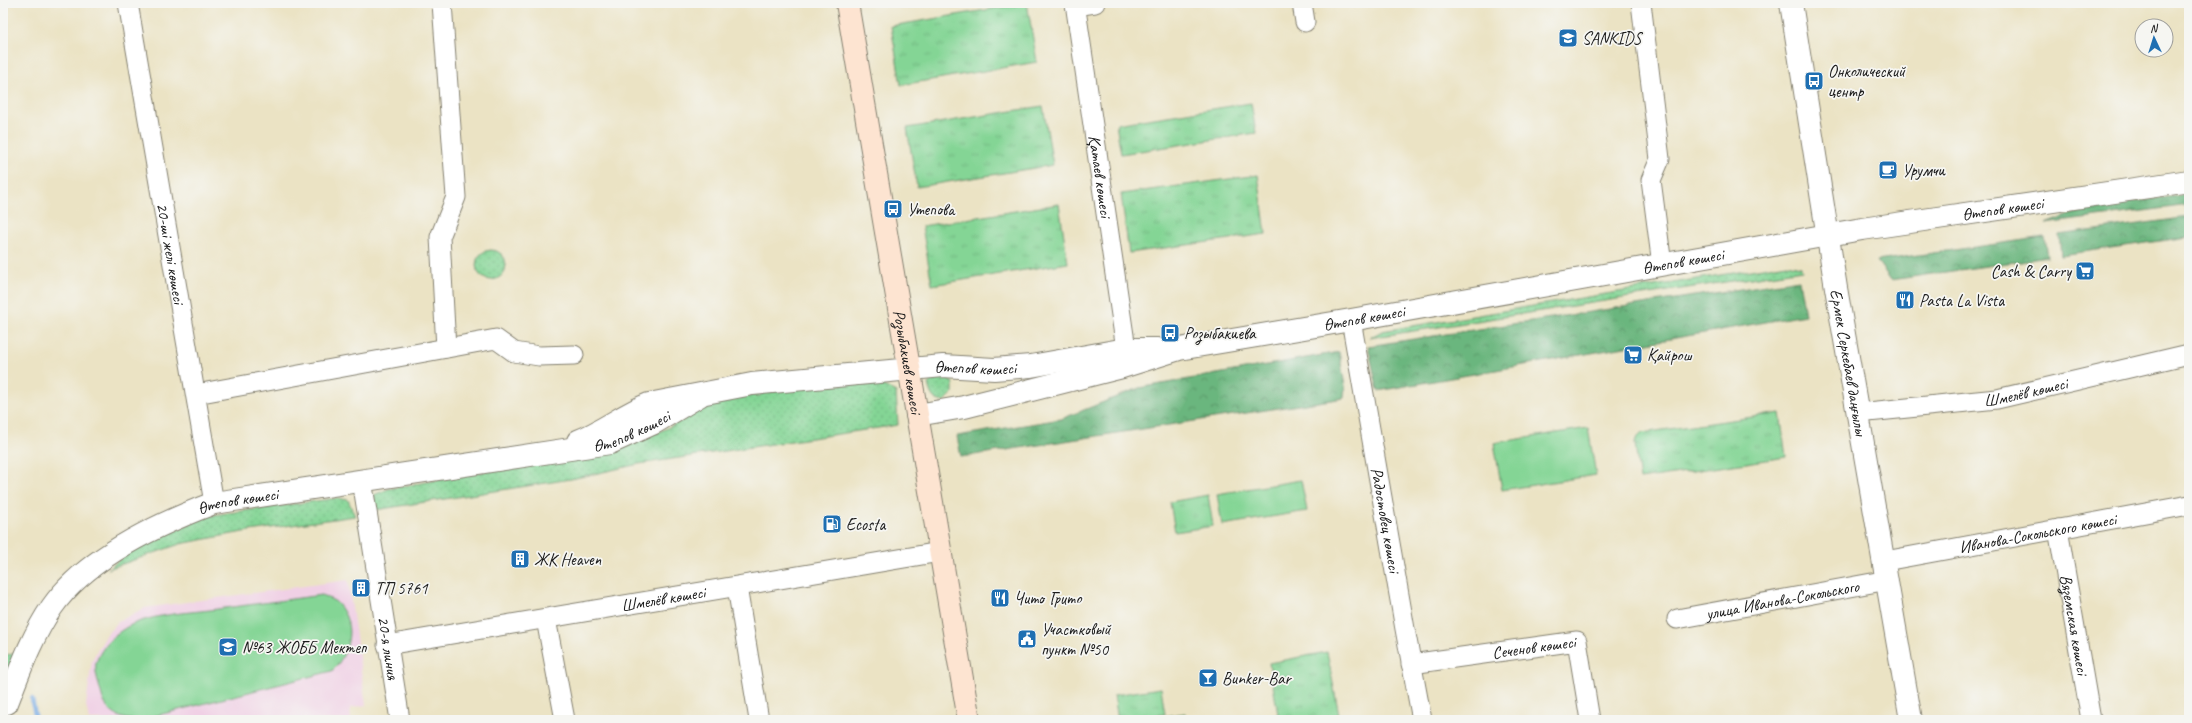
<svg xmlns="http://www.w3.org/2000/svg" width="2192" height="723" font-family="Caveat,sans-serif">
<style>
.built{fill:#f0d0e5}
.grass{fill:url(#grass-dots);stroke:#507858}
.forest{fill:url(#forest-crowns);stroke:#44694d}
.park{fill:url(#park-tufts);stroke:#507858}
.pitch{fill:#84d595;stroke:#507858}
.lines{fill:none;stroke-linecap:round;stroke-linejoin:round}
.stream{stroke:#78abe4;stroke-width:4.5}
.minor-casing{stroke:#848070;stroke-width:21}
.tertiary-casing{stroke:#848070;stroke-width:24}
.secondary-casing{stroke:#848070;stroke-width:24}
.minor{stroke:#fff;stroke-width:19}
.tertiary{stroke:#fff;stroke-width:22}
.secondary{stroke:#fde4d1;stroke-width:22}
.labels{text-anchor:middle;stroke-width:3.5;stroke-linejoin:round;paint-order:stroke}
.poi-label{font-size:17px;fill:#1c1c1c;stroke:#f6f6f2;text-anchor:start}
.street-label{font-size:17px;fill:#1c1c1c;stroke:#f6f6f2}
</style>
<defs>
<pattern id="grass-dots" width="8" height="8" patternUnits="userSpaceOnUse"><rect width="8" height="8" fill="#84d595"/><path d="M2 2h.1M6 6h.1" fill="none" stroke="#71b680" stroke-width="1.8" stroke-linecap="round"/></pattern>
<pattern id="forest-crowns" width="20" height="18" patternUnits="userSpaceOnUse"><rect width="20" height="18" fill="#6bb67e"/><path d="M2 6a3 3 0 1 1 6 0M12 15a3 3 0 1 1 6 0" fill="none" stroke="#579366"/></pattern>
<pattern id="park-tufts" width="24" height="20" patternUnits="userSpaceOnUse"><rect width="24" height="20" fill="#84d595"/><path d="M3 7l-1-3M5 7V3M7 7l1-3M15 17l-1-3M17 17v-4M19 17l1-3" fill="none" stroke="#71b680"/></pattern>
</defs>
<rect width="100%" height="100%" fill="#f6f6f2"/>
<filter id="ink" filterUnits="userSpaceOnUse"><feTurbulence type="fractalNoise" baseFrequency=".025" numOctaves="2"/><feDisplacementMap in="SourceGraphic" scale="8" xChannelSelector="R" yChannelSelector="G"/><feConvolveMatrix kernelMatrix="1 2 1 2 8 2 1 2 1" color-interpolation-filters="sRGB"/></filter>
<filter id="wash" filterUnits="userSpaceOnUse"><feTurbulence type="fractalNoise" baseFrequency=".012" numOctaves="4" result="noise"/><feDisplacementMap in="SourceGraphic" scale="16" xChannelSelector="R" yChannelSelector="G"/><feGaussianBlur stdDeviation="0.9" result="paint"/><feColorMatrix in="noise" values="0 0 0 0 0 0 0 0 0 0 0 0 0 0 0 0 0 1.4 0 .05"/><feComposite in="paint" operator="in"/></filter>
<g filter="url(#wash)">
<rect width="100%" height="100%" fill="#ebe3c4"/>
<path class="built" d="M 348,580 L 366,705 L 350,708 L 351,720 L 89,720 L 86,705 L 92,660 L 107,634 L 118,622 L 144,608 Z"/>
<g class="grass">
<circle cx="491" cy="265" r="15"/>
<path d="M 1787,264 L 1801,267 L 1802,270 L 1369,338 L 1382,331 Z"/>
<path d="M 945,376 L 953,383 L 953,393 L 944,402 C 932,400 931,395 928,384 L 934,377 Z"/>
<path d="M 847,384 L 882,385 L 896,392 L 898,425 L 639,464 L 571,479 L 375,510 L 374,495 L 388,489 L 548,460 L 661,431 L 682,421 L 713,401 L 793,388 Z"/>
<path d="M 338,498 L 348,500 L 355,516 L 243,532 L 180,544 L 108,569 L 129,552 L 206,516 Z"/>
<path d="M 16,654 L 12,671 L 3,672 L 3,655 Z"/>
</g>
<g class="forest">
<path d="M 2189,194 L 2189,205 L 2045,224 L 2089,208 Z"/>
<path d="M 2189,217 L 2189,237 L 2061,255 L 2059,235 Z"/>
<path d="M 2045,237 L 2048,257 L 1891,280 L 1877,261 Z"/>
<path d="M 1799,280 L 1805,315 L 1378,391 L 1368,346 Z"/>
<path d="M 1339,352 L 1345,386 L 1344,398 L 961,457 L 957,436 L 1061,419 L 1139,388 Z"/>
</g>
<g class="park">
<path d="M 1027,3 L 1037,62 L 901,85 L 891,26 Z"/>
<path d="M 1251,103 L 1256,133 L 1121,154 L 1116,124 Z"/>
<path d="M 1043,106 L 1053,165 L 917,187 L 907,128 Z"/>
<path d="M 1258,175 L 1266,234 L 1129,253 L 1121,194 Z"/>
<path d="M 1059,204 L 1068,263 L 932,285 L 922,226 Z"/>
<path d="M 1780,413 L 1786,457 L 1640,479 L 1635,444 L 1636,439 L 1642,433 Z"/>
<path d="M 1208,495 L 1213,526 L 1175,532 L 1170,502 Z"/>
<path d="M 1327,652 L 1340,720 L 1279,720 L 1269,663 Z"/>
<path d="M 1161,688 L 1165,714 L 1140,718 L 1140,720 L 1118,720 L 1114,695 Z"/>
</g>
<g class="pitch">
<path d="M 1588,428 L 1596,475 L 1502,490 L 1494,443 Z"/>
<path d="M 1301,480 L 1307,511 L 1222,525 L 1217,494 Z"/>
<path d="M 322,595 C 327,598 335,600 338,604 C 356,624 350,653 332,671 L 139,720 C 121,720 107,714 102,696 C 100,688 94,671 96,663 C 101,646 117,631 133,624 C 157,614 184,613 210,610 C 248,605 285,600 322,595 Z"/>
<path d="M 1185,713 L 1186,720 L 1141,720 Z"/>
</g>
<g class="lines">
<path class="stream" d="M 32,699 L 36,720"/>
</g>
</g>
<g filter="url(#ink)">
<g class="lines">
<defs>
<g id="minor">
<path id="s1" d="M 128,3 L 214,503"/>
<path d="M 442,3 L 456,197 L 440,237 L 446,348"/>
<path id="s2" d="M 1075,3 L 1126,349"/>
<path d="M 1302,3 L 1305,22"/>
<path d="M 1641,3 L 1660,159 L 1651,180 L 1662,265"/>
<path d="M 1075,6 L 1095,3"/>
<path id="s3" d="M 1351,320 L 1405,629 L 1422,720"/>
<path d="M 196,394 L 496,339 L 514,352 L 539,356 L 574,355"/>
<path id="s4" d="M 1858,413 L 1997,399 L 2189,354"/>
<path id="s5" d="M 362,480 L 400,720"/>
<path id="s6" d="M 2058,529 L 2091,720"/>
<path id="s7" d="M 1885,561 L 2189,505"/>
<path d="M 737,587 L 759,720"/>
<path d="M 546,619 L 565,720"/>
<path id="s8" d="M 1677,619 L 1888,580"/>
<path id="s9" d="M 387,645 L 940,552"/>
<path id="s10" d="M 1411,664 L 1577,641 L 1590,720"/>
</g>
<g id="tertiary">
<path id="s11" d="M 1791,3 L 1836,288 L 1911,720"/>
<path id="s12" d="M 917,415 L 964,407 L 1122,367 L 1179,349 L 1351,320 L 1862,229 L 2189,181"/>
<path id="s13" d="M 578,441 C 603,431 624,414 649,404 L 752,384 L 943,366 L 994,369 L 1031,366 L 1126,349 L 1157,349"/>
<path id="s14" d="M 7,703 C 20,670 32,636 52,607 C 87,557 158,524 214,503 L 610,443 L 654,423 L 699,396"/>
</g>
<g id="secondary">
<path id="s15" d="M 847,3 L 969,720"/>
</g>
</defs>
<use href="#minor" class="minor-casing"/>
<use href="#tertiary" class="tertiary-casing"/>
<use href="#secondary" class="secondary-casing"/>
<use href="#minor" class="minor"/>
<use href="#tertiary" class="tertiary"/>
<use href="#secondary" class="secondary"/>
</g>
</g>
<defs>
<symbol id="school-square" viewBox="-11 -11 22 22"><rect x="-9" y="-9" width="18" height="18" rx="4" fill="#1f6fb2" stroke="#f6f6f2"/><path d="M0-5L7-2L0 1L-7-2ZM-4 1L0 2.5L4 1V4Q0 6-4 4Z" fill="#fff"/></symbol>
<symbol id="bus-square" viewBox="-11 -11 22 22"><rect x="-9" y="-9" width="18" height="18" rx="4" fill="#1f6fb2" stroke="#f6f6f2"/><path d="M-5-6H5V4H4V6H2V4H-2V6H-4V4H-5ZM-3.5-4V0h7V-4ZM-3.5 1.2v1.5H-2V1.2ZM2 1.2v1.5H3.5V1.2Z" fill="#fff"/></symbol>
<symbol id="cafe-square" viewBox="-11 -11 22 22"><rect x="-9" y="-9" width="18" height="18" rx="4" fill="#1f6fb2" stroke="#f6f6f2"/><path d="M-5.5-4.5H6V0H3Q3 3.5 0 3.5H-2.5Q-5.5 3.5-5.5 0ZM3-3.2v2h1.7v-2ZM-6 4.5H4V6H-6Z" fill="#fff"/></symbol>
<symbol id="supermarket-square" viewBox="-11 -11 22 22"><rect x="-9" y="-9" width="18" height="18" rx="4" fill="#1f6fb2" stroke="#f6f6f2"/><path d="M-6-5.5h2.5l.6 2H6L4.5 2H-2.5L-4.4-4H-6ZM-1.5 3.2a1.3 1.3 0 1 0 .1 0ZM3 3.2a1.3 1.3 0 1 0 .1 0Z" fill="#fff"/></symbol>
<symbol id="restaurant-square" viewBox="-11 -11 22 22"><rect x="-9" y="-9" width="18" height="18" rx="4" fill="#1f6fb2" stroke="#f6f6f2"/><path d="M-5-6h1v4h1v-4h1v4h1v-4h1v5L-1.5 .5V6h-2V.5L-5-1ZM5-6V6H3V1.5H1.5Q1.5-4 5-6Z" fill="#fff"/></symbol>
<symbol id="fuel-square" viewBox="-11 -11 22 22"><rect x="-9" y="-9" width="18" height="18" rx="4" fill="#1f6fb2" stroke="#f6f6f2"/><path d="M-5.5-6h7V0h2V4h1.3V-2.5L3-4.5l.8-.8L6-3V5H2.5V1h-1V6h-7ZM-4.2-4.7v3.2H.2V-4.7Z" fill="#fff"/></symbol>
<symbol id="building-square" viewBox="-11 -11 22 22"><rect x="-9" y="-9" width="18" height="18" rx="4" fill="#1f6fb2" stroke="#f6f6f2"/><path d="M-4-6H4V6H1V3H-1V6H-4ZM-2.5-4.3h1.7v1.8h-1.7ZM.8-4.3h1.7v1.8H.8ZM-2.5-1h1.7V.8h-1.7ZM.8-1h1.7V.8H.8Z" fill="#fff"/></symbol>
<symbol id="civic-square" viewBox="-11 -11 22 22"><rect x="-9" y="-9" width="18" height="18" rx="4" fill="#1f6fb2" stroke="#f6f6f2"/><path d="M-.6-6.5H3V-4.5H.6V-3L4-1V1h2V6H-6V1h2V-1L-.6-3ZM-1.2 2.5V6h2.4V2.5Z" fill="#fff"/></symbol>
<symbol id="bar-square" viewBox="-11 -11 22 22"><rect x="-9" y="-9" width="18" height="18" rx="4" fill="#1f6fb2" stroke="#f6f6f2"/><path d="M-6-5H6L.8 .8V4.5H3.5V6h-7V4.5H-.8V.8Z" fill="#fff"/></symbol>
</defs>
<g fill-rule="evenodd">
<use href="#school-square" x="1557" y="27" width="22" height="22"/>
<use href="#bus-square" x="1803" y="70" width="22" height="22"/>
<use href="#cafe-square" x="1877" y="159" width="22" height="22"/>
<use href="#bus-square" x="882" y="198" width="22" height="22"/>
<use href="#supermarket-square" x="2074" y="260" width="22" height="22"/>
<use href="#restaurant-square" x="1894" y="289" width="22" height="22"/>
<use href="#bus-square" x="1159" y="322" width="22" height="22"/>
<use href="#supermarket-square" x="1622" y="344" width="22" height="22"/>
<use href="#fuel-square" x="821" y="513" width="22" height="22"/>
<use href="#building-square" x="509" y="548" width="22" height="22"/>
<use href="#building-square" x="350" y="577" width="22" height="22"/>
<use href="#restaurant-square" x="989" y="587" width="22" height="22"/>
<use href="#civic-square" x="1016" y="628" width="22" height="22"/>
<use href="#school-square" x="217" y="636" width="22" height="22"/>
<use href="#bar-square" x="1197" y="667" width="22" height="22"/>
</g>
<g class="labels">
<g class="poi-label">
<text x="1582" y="44">SANKIDS</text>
<text x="1828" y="77">Онколический<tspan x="1828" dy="20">центр</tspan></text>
<text x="1902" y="176">Урумчи</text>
<text x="907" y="215">Утепова</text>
<text x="2071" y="277" text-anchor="end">Cash &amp; Carry</text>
<text x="1919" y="306">Pasta La Vista</text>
<text x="1184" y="339">Розыбакиева</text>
<text x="1647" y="361">Қайрош</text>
<text x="846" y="530">Ecosta</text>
<text x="534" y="565">ЖК Heaven</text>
<text x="375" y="594">ТП 5761</text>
<text x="1014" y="604">Чито Грито</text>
<text x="1041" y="635">Участковый<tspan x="1041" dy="20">пункт №50</tspan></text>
<text x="242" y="653">№63 ЖОББ Мектеп</text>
<text x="1222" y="684">Bunker-Bar</text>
</g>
<g class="street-label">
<text dy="6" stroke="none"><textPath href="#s2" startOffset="175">Қатаев көшесі</textPath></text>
<text dy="6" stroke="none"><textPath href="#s12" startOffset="1106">Өтепов көшесі</textPath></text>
<text dy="6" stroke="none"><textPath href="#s1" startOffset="254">20-ші желі көшесі</textPath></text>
<text dy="6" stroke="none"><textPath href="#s12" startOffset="782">Өтепов көшесі</textPath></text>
<text dy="6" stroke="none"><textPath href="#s12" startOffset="458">Өтепов көшесі</textPath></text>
<text dy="6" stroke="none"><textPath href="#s15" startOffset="364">Розыбакиев көшесі</textPath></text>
<text dy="6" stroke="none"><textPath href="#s11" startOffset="364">Ермек Серкебаев даңғылы</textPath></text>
<text dy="6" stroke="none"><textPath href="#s13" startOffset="409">Өтепов көшесі</textPath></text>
<text dy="6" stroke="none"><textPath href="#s4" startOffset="169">Шмелёв көшесі</textPath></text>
<text dy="6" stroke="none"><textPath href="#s14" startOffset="726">Өтепов көшесі</textPath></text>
<text dy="6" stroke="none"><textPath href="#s14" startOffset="325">Өтепов көшесі</textPath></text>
<text dy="6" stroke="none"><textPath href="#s3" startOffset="203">Радостовец көшесі</textPath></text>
<text dy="6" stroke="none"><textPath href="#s7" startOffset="155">Иванова-Сокольского көшесі</textPath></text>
<text dy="6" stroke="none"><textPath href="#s9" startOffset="280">Шмелёв көшесі</textPath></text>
<text dy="6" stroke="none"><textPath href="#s8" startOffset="107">улица Иванова-Сокольского</textPath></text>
<text dy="6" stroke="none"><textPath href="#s6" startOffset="97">Вяземская көшесі</textPath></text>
<text dy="6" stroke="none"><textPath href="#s5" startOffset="170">20-я линия</textPath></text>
<text dy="6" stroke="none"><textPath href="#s10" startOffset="124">Сеченов көшесі</textPath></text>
</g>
</g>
<rect width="2192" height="723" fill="none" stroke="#f6f6f2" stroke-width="16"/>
<g transform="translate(2154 38) rotate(356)"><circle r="19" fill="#f6f6f2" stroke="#9f9f9c"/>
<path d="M0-3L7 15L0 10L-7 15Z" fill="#1f6fb2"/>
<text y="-6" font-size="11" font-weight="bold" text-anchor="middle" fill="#1c1c1c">N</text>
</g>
</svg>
